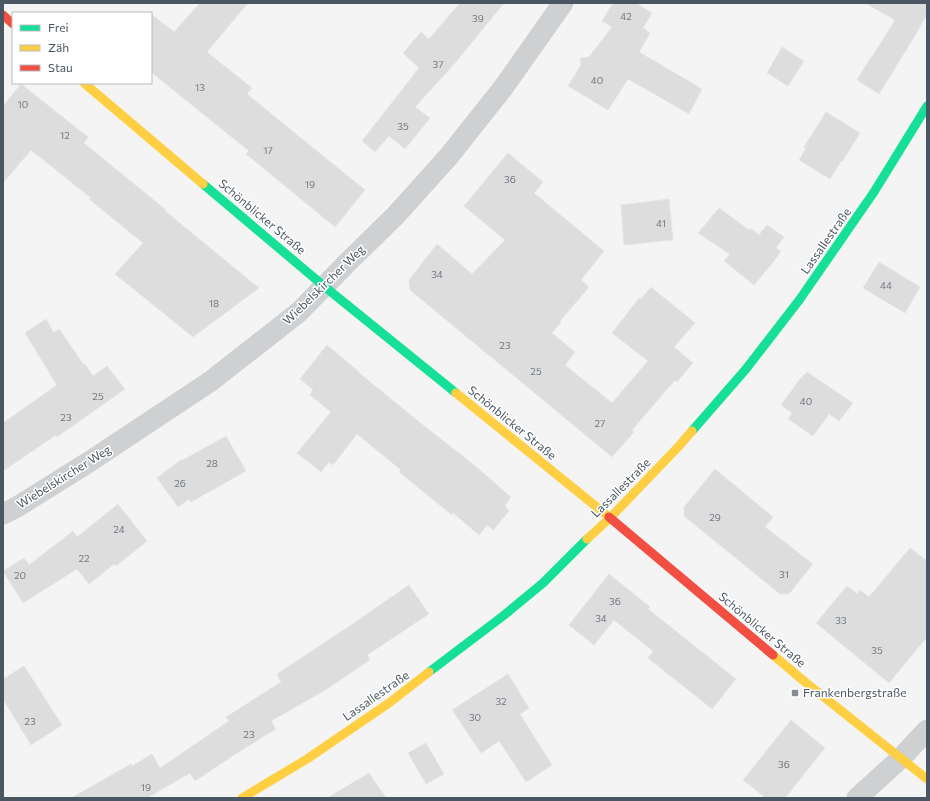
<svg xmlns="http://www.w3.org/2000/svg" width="930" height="801" font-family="Commissioner,sans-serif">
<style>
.building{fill:#ddddde;stroke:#e5e6e7}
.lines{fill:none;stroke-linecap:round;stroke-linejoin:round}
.street{stroke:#ced0d2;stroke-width:21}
.fast{stroke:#16e098;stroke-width:9}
.slow{stroke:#ffcf43;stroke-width:9}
.jam{stroke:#f24e42;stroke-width:9}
.poi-dot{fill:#868d94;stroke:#fff;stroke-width:1.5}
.labels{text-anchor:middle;stroke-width:3;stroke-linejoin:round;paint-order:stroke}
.number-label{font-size:10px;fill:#707881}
.street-label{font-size:12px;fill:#4a5661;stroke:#fff}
.poi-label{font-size:12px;fill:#4a5661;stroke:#fff;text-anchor:start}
</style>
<rect width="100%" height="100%" fill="#f4f4f4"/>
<g class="building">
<path d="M 200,3 L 248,3 L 207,52 L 252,88 L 247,94 L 365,190 L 335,227 L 246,154 L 249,151 L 151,72 L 151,14 L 174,32 Z"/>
<path d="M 460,3 L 504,3 L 455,63 L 415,107 L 430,118 L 405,149 L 389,136 L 375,152 L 362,141 L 419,68 L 403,53 L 421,32 L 429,39 Z"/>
<path d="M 613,3 L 636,3 L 652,13 L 643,28 L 650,33 L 639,52 L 702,89 L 689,114 L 628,79 L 608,110 L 568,86 L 581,65 L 580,58 L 589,57 L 612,27 L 602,21 Z"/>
<path d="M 865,3 L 927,3 L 927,14 L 916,34 L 879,94 L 857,80 L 871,57 L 872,57 L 895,20 Z"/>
<path d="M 782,47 L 804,61 L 788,86 L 767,73 Z"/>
<path d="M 21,84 L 88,137 L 84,143 L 166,210 L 165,211 L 259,288 L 193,337 L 115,274 L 143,243 L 89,199 L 91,198 L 31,150 L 3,183 L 3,106 Z"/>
<path d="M 826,112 L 860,133 L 842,162 L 841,161 L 830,179 L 799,160 L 806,148 L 804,147 Z"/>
<path d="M 508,153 L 543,182 L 534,193 L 604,251 L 581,280 L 589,287 L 560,321 L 561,322 L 552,333 L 575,352 L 565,365 L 612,403 L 648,361 L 612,333 L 639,298 L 641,299 L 651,287 L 695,323 L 674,347 L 693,363 L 677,382 L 675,380 L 632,430 L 634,432 L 612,457 L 410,290 L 409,280 L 437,244 L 472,274 L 505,240 L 464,206 Z"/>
<path d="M 669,199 L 673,240 L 624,245 L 621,205 Z"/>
<path d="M 719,208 L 749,230 L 750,228 L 759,235 L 767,225 L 784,237 L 776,248 L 781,251 L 775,260 L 754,285 L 724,261 L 730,254 L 698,233 Z"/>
<path d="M 879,262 L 920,287 L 905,313 L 863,288 Z"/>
<path d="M 46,319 L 54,333 L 59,329 L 84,365 L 85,364 L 93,376 L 107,366 L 125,389 L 57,437 L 56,435 L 3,471 L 3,423 L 57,385 L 25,333 Z"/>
<path d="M 327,345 L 358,371 L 358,372 L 418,421 L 474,465 L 511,497 L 505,506 L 509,511 L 493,530 L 487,525 L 479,535 L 453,513 L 452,515 L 399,472 L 401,470 L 357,434 L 333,465 L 329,462 L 321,472 L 297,453 L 331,412 L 310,395 L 313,390 L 300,379 Z"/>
<path d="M 807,372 L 853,403 L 839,421 L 829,414 L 813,436 L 788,419 L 792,413 L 781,405 L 800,379 Z"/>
<path d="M 226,436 L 246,471 L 191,502 L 189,499 L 178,507 L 157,478 L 182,459 L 183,460 Z"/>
<path d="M 715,469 L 773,517 L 765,527 L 813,564 L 789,594 L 780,594 L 684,516 L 684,507 Z"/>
<path d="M 118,504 L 147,541 L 116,566 L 114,564 L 89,584 L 77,569 L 23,603 L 3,571 L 24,558 L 29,565 L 73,531 L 77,537 Z"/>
<path d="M 910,548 L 927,561 L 927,637 L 889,683 L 816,623 L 847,586 L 857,594 L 860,590 L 869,597 Z"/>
<path d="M 609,574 L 650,607 L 648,609 L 736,679 L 712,709 L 648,658 L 653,651 L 614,620 L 594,645 L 569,625 Z"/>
<path d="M 409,585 L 429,614 L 367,655 L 370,660 L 327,689 L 271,721 L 276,729 L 234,755 L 195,781 L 190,773 L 147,798 L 71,798 L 131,764 L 132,766 L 152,754 L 160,768 L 229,721 L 226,717 L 281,682 L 277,674 L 362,618 L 361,618 Z"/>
<path d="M 24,666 L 62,725 L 31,745 L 3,699 L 3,679 Z"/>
<path d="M 508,674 L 529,708 L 520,714 L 552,765 L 526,782 L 499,741 L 481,753 L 452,710 Z"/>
<path d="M 791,720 L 825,748 L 785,798 L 766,798 L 743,780 Z"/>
<path d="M 426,743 L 444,774 L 426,784 L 408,753 Z"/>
<path d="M 369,773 L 386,798 L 327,798 Z"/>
</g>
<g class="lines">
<g class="street">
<path d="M 3,514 L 17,507 L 89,462 L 211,381 L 299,312 L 350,260 L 396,215 L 449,156 L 503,88 L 563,3"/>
<path d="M 857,798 L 901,758 L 927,730"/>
</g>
<g class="fast">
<path d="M 203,184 L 325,287 L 456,393"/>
<path d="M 692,431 L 746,369 L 800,299 L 874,192 L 927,106"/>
<path d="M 429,672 L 503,616 L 543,583 L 587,539"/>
</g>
<g class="slow">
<path d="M 84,83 L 203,184"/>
<path d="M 456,393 L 609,517"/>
<path d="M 587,539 L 610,518 L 679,446 L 692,431"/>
<path d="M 773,655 L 805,682 L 927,779"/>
<path d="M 242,798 L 307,759 L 389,703 L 429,672"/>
</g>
<g class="jam">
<path d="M 3,15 L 13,24"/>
<path d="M 609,517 L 773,655"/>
</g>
</g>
<rect class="poi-dot" x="791" y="689" width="8" height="8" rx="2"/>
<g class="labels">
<g class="number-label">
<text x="626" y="20">42</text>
<text x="478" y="22">39</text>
<text x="438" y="68">37</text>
<text x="597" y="84">40</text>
<text x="200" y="91">13</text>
<text x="23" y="108">10</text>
<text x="403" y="130">35</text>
<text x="65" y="139">12</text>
<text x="268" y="154">17</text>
<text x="510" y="183">36</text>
<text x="310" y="188">19</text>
<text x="661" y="227">41</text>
<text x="437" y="278">34</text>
<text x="886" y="289">44</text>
<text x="214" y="307">18</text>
<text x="505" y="349">23</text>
<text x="536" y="375">25</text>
<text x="98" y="400">25</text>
<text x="806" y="405">40</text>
<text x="66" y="421">23</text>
<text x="600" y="427">27</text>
<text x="212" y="467">28</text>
<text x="180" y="487">26</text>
<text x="715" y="521">29</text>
<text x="119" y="533">24</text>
<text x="84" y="562">22</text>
<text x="784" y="578">31</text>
<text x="20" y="579">20</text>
<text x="615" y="605">36</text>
<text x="601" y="622">34</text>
<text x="841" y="624">33</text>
<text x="877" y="654">35</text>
<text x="501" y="705">32</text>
<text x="475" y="721">30</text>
<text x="30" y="725">23</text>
<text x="249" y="738">23</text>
<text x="784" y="768">36</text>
<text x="146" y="791">19</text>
</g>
<g class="street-label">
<text transform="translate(262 217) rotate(40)" y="4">Schönblicker Straße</text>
<text transform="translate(826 241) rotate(-55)" y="4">Lassallestraße</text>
<text transform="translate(324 285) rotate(-44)" y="4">Wiebelskircher Weg</text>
<text transform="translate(512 423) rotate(39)" y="4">Schönblicker Straße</text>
<text transform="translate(64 477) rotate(-32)" y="4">Wiebelskircher Weg</text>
<text transform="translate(621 488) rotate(-45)" y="4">Lassallestraße</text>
<text transform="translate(762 630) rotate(40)" y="4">Schönblicker Straße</text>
<text transform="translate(376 696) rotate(-35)" y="4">Lassallestraße</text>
</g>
<g class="poi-label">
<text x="803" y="697">Frankenbergstraße</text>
</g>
</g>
<rect width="930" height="801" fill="none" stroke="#4a5661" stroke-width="8"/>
<rect x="12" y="12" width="140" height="72" fill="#ffffff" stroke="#b7bbc0"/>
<rect x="20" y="25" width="20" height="6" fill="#16e098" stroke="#b7bbc0"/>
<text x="48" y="32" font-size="12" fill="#4a5661">Frei</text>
<rect x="20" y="45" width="20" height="6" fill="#ffcf43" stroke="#b7bbc0"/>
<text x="48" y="52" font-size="12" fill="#4a5661">Zäh</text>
<rect x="20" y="65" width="20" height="6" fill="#f24e42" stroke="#b7bbc0"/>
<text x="48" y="72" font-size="12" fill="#4a5661">Stau</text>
</svg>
